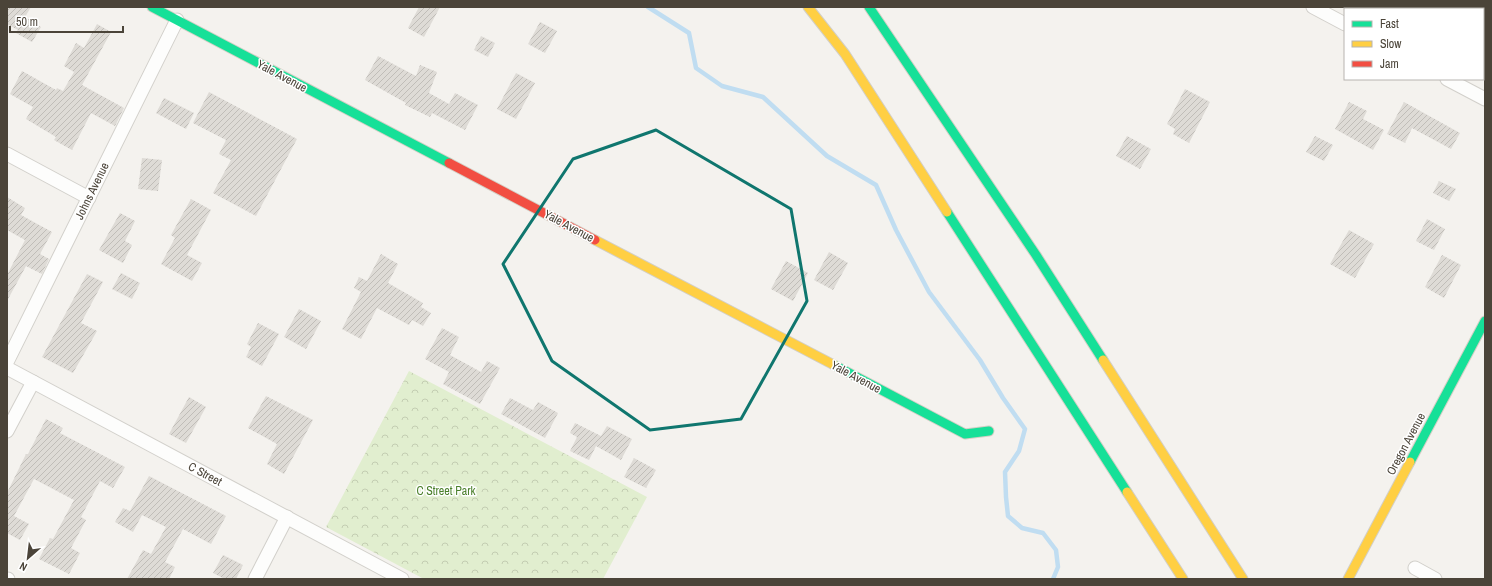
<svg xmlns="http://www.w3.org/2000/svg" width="1492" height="586" font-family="'Archivo Narrow',sans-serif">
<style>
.park{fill:url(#park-crowns)}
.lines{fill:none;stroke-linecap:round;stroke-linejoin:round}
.stream{stroke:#c0ddf1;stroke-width:4.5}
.building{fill:url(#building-hatch)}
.street-casing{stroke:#d2d0cb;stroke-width:15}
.fast-casing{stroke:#d3cfc5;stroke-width:11}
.slow-casing{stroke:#d3cfc5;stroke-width:11}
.jam-casing{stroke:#d3cfc5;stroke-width:11}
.street{stroke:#fdfdfc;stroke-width:13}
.fast{stroke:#16e098;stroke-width:9}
.slow{stroke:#ffcf43;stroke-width:9}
.jam{stroke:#f24e42;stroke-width:9}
.marked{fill:none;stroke:#0f766e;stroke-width:3;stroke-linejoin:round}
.labels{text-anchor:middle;stroke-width:3;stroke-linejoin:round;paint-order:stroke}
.street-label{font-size:12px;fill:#4b4439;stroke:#fff}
.park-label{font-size:12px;fill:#4a7f2a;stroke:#fff}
</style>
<defs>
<pattern id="park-crowns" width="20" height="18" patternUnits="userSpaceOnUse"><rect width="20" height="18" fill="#e1eecf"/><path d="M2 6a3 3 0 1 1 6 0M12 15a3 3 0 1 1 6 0" fill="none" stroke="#c3cdb2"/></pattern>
<pattern id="building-hatch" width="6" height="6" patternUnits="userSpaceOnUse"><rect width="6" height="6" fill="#dedbd6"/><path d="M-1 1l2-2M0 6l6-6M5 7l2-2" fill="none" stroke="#c0bdb8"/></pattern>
</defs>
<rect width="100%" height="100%" fill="#f4f2ee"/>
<path class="park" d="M 409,371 L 647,497 L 603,579 L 424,579 L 326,527 Z"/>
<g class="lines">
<path class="stream" d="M 648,7 L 689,33 L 696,68 L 722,86 L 763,97 L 827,156 L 876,185 L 896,230 L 929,292 L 980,360 L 1003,398 L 1025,429 L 1019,451 L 1005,472 L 1006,497 L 1008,516 L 1022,528 L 1043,533 L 1056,550 L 1058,567 L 1053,579"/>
</g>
<g class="building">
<path d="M 7,7 L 31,7 L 25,17 L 41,27 L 32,42 L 16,33 L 18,30 L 7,24 Z"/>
<path d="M 419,7 L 440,7 L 424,37 L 408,28 Z"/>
<path d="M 540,22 L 557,31 L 545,53 L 528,44 Z"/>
<path d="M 97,24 L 111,32 L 82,85 L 124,108 L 115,126 L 91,113 L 72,150 L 54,140 L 56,137 L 26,119 L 33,107 L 10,94 L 22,71 L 56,90 L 57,88 L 63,91 L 74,72 L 64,66 L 76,43 L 84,48 Z"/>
<path d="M 481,36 L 495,43 L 488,57 L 474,50 Z"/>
<path d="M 378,56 L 416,76 L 420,65 L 437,72 L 429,93 L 449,104 L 455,93 L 478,105 L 465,130 L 432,113 L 430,117 L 405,105 L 406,103 L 365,80 Z"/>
<path d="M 516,73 L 535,83 L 516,119 L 497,109 Z"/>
<path d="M 1185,89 L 1210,102 L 1189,143 L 1173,134 L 1175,129 L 1167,124 Z"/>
<path d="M 209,92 L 297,139 L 256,216 L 213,193 L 231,160 L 219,154 L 226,140 L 193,123 Z"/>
<path d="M 164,98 L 194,113 L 186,129 L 156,113 Z"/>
<path d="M 1349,102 L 1367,111 L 1363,119 L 1384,130 L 1373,150 L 1335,129 Z"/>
<path d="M 1404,102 L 1460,133 L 1451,149 L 1412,128 L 1405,143 L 1387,134 Z"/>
<path d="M 1127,136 L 1151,149 L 1140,169 L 1116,156 Z"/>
<path d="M 1315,136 L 1333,145 L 1324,161 L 1306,152 Z"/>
<path d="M 142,158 L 162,160 L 158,191 L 138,189 Z"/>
<path d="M 1439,181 L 1456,189 L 1449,201 L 1433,193 Z"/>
<path d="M 7,197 L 25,208 L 21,215 L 52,232 L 40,254 L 49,259 L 42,274 L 26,266 L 7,301 L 7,275 L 25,240 L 7,230 Z"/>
<path d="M 191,199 L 211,210 L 187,255 L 202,263 L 192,281 L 161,264 L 175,238 L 171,235 Z"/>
<path d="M 120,213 L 135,221 L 125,241 L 132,245 L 123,263 L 99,250 Z"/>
<path d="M 1427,219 L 1445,229 L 1434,250 L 1416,241 Z"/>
<path d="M 1349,230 L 1374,244 L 1355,278 L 1330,264 Z"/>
<path d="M 829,252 L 848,263 L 833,290 L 814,280 Z"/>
<path d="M 381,254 L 398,264 L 388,283 L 423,303 L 421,307 L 431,313 L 423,326 L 412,320 L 409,325 L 377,308 L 361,339 L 342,329 L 361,292 L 354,288 L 359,277 L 367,281 Z"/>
<path d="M 1442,255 L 1461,265 L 1444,298 L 1425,287 Z"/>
<path d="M 786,261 L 808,273 L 793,301 L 771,289 Z"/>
<path d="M 121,273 L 140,283 L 132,299 L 112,289 Z"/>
<path d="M 87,274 L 103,282 L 81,323 L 97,331 L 73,373 L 42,357 Z"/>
<path d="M 299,309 L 321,321 L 306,349 L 284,337 Z"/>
<path d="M 258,323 L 279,334 L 262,366 L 246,357 L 251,347 L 247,344 Z"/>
<path d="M 442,328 L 459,337 L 450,355 L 481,372 L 487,361 L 500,368 L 480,404 L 443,384 L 449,372 L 425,359 Z"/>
<path d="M 266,396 L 313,420 L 284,474 L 267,464 L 277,444 L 248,428 Z"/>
<path d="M 189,397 L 206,407 L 186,443 L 169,434 Z"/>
<path d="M 510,398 L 533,410 L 538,402 L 558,413 L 545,438 L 501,414 Z"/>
<path d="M 46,419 L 63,428 L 60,433 L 125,467 L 113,488 L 100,481 L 81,517 L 86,520 L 71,548 L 80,553 L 69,574 L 39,559 L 50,538 L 53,539 L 74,500 L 34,479 L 14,516 L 29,524 L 20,540 L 7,533 L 7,493 L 26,454 L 28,454 Z"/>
<path d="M 575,423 L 601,436 L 607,426 L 632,439 L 621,460 L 596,446 L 589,460 L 570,451 L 577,437 L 570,433 Z"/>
<path d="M 634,458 L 656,470 L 646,488 L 624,477 Z"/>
<path d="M 149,476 L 226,516 L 211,544 L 183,529 L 165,562 L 175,567 L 169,579 L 127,579 L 143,550 L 151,554 L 166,527 L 142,515 L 133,532 L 115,522 L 123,508 L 130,511 Z"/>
<path d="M 223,555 L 243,565 L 236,579 L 225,579 L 213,573 Z"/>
</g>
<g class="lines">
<defs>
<g id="street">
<path d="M 1313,7 L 1345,24"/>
<path d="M 1447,79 L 1485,99"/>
<path d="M 7,154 L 89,198"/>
<path d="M 7,362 L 177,20"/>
<path d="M 7,368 L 402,579"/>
<path d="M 7,431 L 33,382"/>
<path d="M 1415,568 L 1435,579"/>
<path d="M 7,579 L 8,579"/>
<path d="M 255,579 L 287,517"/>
</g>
<g id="fast">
<path d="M 152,7 L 449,163"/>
<path d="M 869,7 L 1036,255 L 1103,360"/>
<path d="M 947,212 L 1127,492"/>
<path d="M 834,365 L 965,434 L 989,431"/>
<path d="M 1410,462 L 1485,321"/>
</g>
<g id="slow">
<path d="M 808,7 L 845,54 L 947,212"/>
<path d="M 595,240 L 834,365"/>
<path d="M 1103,360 L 1243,579"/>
<path d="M 1127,492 L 1183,579"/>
<path d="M 1348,579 L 1410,462"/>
</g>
<path id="jam" d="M 449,163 L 595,240"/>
</defs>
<use href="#street" class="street-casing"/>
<use href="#fast" class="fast-casing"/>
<use href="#slow" class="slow-casing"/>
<use href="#jam" class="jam-casing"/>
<use href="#street" class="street"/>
<use href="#fast" class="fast"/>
<use href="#slow" class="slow"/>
<use href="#jam" class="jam"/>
</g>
<path class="marked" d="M 656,130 L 791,209 L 807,301 L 741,419 L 650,430 L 552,361 L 503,264 L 573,159 Z"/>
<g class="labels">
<g class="street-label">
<text transform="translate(282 76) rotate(28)" y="4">Yale Avenue</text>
<text transform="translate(92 191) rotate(-64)" y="4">Johns Avenue</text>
<text transform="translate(569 226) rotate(28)" y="4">Yale Avenue</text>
<text transform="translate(856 377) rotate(28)" y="4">Yale Avenue</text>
<text transform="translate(1406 444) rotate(-62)" y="4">Oregon Avenue</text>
<text transform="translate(205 474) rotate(28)" y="4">C Street</text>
</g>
<g class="park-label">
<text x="446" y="495">C Street Park</text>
</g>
</g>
<rect width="1492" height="586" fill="none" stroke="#4b4439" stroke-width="16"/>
<rect x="1344" y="8" width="140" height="72" fill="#ffffff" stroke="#b7b4b0"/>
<rect x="1352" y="21" width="20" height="6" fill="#16e098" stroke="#b7b4b0"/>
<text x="1380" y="28" font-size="12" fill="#4b4439">Fast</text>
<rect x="1352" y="41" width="20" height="6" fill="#ffcf43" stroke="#b7b4b0"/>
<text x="1380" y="48" font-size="12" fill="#4b4439">Slow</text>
<rect x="1352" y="61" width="20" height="6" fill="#f24e42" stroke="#b7b4b0"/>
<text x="1380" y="68" font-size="12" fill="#4b4439">Jam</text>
<g transform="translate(28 558) rotate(208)" stroke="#ffffff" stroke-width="3" paint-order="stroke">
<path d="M0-3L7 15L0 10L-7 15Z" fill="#4b4439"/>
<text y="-6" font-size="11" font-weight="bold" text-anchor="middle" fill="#4b4439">N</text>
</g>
<path d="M10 26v6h113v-6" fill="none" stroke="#4b4439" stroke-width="2"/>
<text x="16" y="26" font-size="12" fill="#4b4439" stroke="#ffffff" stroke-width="3" paint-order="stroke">50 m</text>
</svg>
